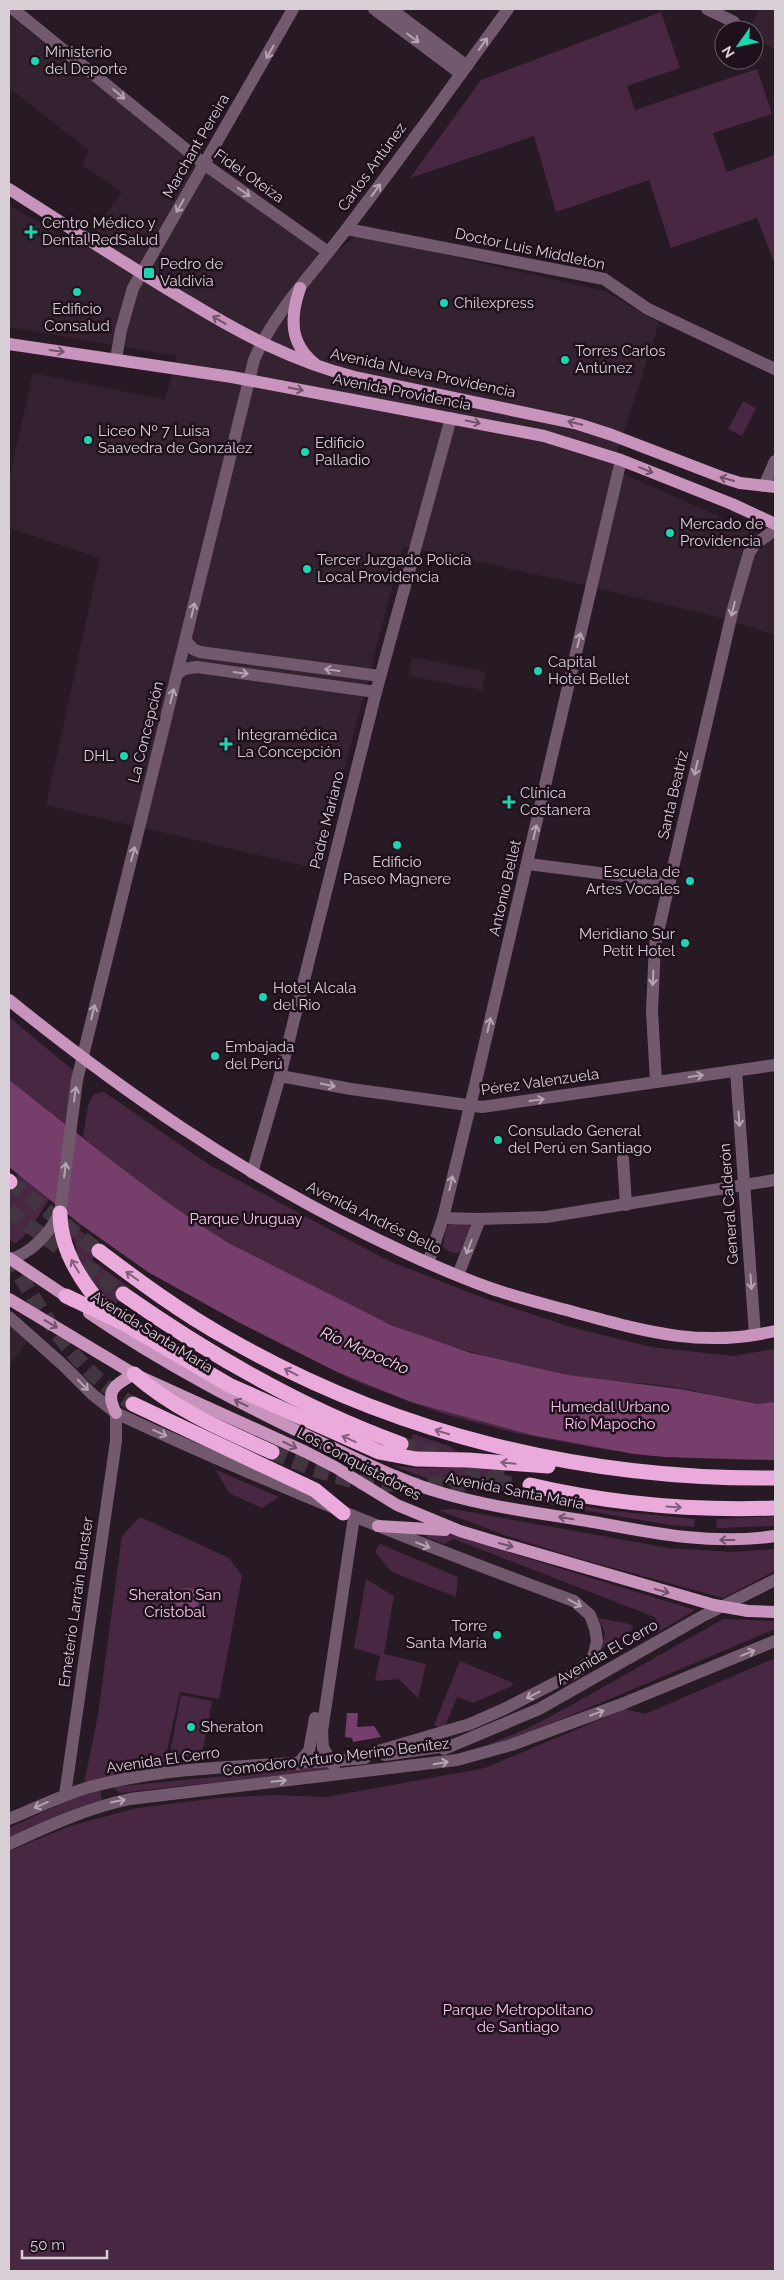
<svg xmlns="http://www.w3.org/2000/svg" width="784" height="2280" font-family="Raleway,sans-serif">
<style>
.built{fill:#342230}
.green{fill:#482742;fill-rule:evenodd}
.water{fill:#763e6b}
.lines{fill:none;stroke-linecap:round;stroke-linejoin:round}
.highway-tunnel{stroke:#423540;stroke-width:15;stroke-dasharray:15 8;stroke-linecap:butt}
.minor{stroke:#73596d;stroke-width:12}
.major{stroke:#c893bc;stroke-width:12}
.highway{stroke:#eaaadc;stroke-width:15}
.major-bridge{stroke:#c893bc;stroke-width:12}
.oneway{stroke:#b5a5b1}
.oneway2{stroke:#73526c}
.oneway3{stroke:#845e7c}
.poi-dot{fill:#1ed5b0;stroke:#1e111b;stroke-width:2}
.labels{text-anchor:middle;stroke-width:5;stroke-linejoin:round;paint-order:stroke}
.poi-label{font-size:15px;fill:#d8ced6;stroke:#1e111b;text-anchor:start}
.street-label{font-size:15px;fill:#d8ced6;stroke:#1e111b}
.park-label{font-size:15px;fill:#f7c3eb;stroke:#1e111b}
.water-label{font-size:16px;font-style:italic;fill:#f7d4ee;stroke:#1e111b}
</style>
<rect width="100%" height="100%" fill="#281a25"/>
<g class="built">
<path d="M 759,9 L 775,9 L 775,49 L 754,38 L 754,30 L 750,30 Z"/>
<path d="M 9,15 L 202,167 L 328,258 L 357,235 L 605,291 L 659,323 L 612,469 L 775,541 L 775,635 L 721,618 L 581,584 L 403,546 L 318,869 L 46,805 L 100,558 L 9,528 L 9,481 L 33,373 L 165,400 L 177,356 L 9,327 L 9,205 L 81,247 L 122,192 L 82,165 L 89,150 L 9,88 Z"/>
<path d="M 412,657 L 486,672 L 482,690 L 409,676 Z"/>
<path d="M 9,1325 L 29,1339 L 9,1365 Z"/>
</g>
<g class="green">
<path d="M 661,12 L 680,68 L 627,86 L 635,110 L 757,69 L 772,114 L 713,133 L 727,172 L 775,155 L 775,259 L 773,260 L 757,218 L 671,248 L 649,180 L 556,212 L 534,136 L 410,178 L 481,80 Z"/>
<path d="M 743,401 L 756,408 L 742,436 L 728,429 Z"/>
<path d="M 9,1017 L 74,1071 L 74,1083 L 65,1123 L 9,1080 Z"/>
<path d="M 9,1085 L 81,1143 L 202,1227 L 122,1170 L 83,1137 L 88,1105 L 94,1094 L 104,1092 L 208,1164 L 325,1227 L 389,1261 L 489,1300 L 574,1328 L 651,1347 L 733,1356 L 775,1349 L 775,1459 L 750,1460 L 684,1458 L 607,1450 L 516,1433 L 444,1414 L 357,1382 L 209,1306 ZM 355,1311 L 362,1312 C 428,1342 497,1362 568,1375 C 613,1383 664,1382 707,1394 L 565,1375 L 442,1347 Z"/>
<path d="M 18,1174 L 49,1199 L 29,1231 L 15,1244 L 9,1239 L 9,1184 Z"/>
<path d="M 452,1222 L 468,1223 L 470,1226 L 470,1231 L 460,1252 C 453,1255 446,1251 443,1245 L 446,1228 Z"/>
<path d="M 74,1226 L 101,1246 L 92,1260 L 129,1287 L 114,1306 C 94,1286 71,1256 74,1226 Z"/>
<path d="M 413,1434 L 449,1446 L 461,1454 L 407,1453 Z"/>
<path d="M 391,1465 C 400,1466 410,1468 419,1468 C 437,1469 526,1456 509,1493 L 504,1492 L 503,1488 L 459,1480 L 454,1481 L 451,1486 L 445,1485 Z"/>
<path d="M 216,1470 L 279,1497 L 262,1508 L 229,1493 Z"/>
<path d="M 527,1497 L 613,1511 L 695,1519 L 694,1527 L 669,1525 L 526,1500 Z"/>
<path d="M 453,1509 L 669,1548 L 732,1552 L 775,1549 L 775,1571 L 723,1598 L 570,1556 L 504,1535 L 438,1510 Z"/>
<path d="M 775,1516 L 775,1526 L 716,1528 L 717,1519 Z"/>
<path d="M 140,1517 L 229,1558 L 242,1576 L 219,1699 L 180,1692 L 163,1768 L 84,1784 L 98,1715 L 122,1536 Z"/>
<path d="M 449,1534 L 695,1610 L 657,1633 L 653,1626 L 657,1618 L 454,1539 L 444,1544 L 426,1537 L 427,1535 Z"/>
<path d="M 380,1544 L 458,1577 L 456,1597 L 392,1572 L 375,1552 Z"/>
<path d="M 366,1579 L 394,1596 L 384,1654 L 426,1664 L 418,1698 L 399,1679 L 375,1681 L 380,1656 L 354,1648 Z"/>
<path d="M 598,1618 L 630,1624 L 633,1627 L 632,1630 L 602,1648 L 605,1632 Z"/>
<path d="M 723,1619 L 775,1621 L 775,1629 L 529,1733 L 477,1749 L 526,1729 L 570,1706 Z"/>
<path d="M 775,1658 L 775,2271 L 9,2271 L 9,1851 L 70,1826 L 137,1808 L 217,1798 L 272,1795 L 327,1797 L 485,1768 L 625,1709 L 645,1714 Z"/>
<path d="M 460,1661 L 513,1683 L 512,1686 L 473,1703 L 457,1697 L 445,1726 L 441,1728 L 434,1725 Z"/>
<path d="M 181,1695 L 212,1701 L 201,1759 L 170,1753 Z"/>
<path d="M 327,1766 L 328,1770 L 120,1793 L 113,1787 Z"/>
<path d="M 100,1790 L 102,1801 L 9,1841 L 9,1828 L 67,1801 Z"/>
</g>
<g class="water">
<path d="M 9,1080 C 82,1136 152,1196 230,1244 L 391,1325 L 471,1353 L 568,1375 L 680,1389 L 757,1404 L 775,1402 L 775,1460 L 665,1457 L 634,1454 L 532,1435 L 411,1402 L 335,1371 L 238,1322 L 148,1272 L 80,1224 L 9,1167 Z"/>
<circle cx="187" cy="1600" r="12"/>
<path d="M 347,1713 L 358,1713 L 357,1727 L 374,1726 L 381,1737 L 353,1742 L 352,1738 L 345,1737 Z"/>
</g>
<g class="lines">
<g class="highway-tunnel">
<path d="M 10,1182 L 99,1251"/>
<path d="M 9,1211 L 123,1294"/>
<path d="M 9,1257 C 41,1311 76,1373 133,1404"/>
<path d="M 401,1444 L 504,1478"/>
<path d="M 272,1452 L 313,1469 L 350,1480 L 368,1483 L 404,1485 L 519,1483"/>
</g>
<g class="minor">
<path d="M 13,9 L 204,164 L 328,252"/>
<path d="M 374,9 L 461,74"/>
<path d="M 391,9 L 467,66"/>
<path d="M 707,9 L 734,22"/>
<path d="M 347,229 L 604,279 L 648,309 L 775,369"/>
<path d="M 116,359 L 121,330 L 133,288 L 293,9"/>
<path d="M 764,486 L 775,461"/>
<path d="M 186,641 L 193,649 L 200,652 L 380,676"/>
<path d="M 177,674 L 184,669 L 197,667 L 376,692"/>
<path d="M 528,864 L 670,882"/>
<path d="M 736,1071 L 755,1335"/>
<path d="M 280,1076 L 351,1089 L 482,1107 L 775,1065"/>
<path d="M 656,1082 L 652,1011 L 655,945 L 733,609 L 749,553 L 755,544 L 775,530"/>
<path d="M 623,1159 L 626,1205"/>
<path d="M 252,1173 L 280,1076 L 376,692 L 451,418"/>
<path d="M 443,1218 L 480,1219 L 546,1217 L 775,1180"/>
<path d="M 9,1260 C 33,1252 48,1235 60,1213 L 77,1080 L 254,360 C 275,310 316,270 348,227 C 403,155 455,82 508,9"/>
<path d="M 428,1263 L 443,1218 L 473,1094 L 621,460"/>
<path d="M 458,1275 L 480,1219"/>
<path d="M 9,1317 L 63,1365 L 92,1394 L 116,1413 C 266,1483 419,1544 574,1601 L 590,1615 L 595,1628 L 597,1641 L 594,1654 L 590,1661 L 576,1672 L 504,1709 L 470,1724 L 375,1752 L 357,1759"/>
<path d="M 444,1749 L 539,1709 L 701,1617 L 775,1580"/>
<path d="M 385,1755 L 452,1745"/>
<path d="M 298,1764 L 309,1751 L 315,1718"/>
<path d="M 334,1766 L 323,1748 L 322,1731 L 354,1517"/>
<path d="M 65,1795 L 116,1441 L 116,1413"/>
<path d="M 9,1819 C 36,1808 62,1795 90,1787 C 180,1763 274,1767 365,1758"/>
<path d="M 9,1844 C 48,1826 87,1808 130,1799 L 457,1760 L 511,1745 L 622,1704 L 775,1641"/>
</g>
<g class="major">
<path d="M 9,189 C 69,227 128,266 189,302 C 242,334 294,362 355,377 L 578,424 L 612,435 L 724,478 L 740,483 L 775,487"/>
<path d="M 300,288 C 290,317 289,343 315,364"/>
<path d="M 9,344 L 232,377 L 544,436 L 621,460 L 732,504 L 775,524"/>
<path d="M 9,1000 C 122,1091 237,1171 368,1235 C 407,1254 448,1273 490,1288 C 518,1298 548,1305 577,1313 C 647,1332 702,1348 775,1331"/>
<path d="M 9,1258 L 73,1301"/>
<path d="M 9,1299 L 134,1374 L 306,1452 L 335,1467 L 397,1505 L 460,1531 L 493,1541 L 714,1605"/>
<path d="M 89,1313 C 164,1364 239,1403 320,1442 C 360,1460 400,1481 442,1493 C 493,1508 547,1514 599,1523 C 657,1534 715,1545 775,1536"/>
<path d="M 116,1413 C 104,1390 115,1385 134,1374"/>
<path d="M 378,1526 L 445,1530"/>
<path d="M 748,1611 L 775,1612"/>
</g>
<g class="highway">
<path d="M 9,1181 L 10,1182"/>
<path d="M 60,1213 C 60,1251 83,1285 108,1312"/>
<path d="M 99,1251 C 140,1282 182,1313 227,1338 C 394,1434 583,1480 775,1478"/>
<path d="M 123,1294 C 210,1355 301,1408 401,1444"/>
<path d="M 66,1296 L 125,1324 L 229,1385 L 379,1452 L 416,1459 L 468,1460 L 548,1466"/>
<path d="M 134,1374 C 175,1410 223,1430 272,1452"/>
<path d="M 133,1404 L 315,1490 L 343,1513"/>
<path d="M 530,1485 C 611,1504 693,1511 775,1508"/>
</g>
<path class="major-bridge" d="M 714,1605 L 748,1611"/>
</g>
<defs><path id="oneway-shaft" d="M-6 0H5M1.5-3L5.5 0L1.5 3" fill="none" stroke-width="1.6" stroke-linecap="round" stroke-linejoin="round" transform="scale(1.25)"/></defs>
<g class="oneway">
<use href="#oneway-shaft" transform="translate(413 38) rotate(37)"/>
<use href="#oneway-shaft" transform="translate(483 44) rotate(-54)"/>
<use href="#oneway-shaft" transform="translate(270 52) rotate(119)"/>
<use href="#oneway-shaft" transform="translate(119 94) rotate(40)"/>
<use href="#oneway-shaft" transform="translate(376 190) rotate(-54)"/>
<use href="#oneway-shaft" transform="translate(244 192) rotate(35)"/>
<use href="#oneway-shaft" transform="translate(180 206) rotate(120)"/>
<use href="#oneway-shaft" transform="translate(733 609) rotate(104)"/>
<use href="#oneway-shaft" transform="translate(193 610) rotate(-77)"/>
<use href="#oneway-shaft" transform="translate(579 640) rotate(-77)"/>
<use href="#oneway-shaft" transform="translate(332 670) rotate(-172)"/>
<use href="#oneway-shaft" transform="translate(241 673) rotate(8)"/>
<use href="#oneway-shaft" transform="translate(172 696) rotate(-76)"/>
<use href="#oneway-shaft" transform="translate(696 768) rotate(103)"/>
<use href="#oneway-shaft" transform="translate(535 832) rotate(-77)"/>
<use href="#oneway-shaft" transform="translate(133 854) rotate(-76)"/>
<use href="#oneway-shaft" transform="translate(653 978) rotate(93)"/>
<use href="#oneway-shaft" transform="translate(93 1012) rotate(-76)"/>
<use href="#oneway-shaft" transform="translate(489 1025) rotate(-77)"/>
<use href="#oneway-shaft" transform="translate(696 1076) rotate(-8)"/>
<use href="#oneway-shaft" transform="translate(328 1085) rotate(11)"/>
<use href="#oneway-shaft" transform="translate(75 1094) rotate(-82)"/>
<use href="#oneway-shaft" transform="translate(537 1100) rotate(-8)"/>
<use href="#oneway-shaft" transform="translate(739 1119) rotate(86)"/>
<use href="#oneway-shaft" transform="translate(65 1170) rotate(-83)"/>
<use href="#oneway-shaft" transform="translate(451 1183) rotate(-77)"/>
<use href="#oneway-shaft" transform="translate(469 1247) rotate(111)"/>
<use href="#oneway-shaft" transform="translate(751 1282) rotate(86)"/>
<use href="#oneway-shaft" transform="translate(83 1385) rotate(46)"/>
<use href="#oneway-shaft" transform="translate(160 1433) rotate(25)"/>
<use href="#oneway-shaft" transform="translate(423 1545) rotate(21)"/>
<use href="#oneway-shaft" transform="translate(575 1603) rotate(29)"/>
<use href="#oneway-shaft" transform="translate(748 1653) rotate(-22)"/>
<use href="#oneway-shaft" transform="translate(533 1695) rotate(153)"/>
<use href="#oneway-shaft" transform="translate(597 1713) rotate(-20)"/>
<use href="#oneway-shaft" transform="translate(441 1763) rotate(-9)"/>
<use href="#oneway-shaft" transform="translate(279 1781) rotate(-6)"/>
<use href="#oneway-shaft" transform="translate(118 1801) rotate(-12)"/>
<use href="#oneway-shaft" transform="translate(41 1805) rotate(156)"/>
</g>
<g class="oneway2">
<use href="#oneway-shaft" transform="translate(219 320) rotate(-149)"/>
<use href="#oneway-shaft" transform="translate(57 351) rotate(8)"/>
<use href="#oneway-shaft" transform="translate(296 389) rotate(11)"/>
<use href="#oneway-shaft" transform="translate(473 422) rotate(11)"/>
<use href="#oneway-shaft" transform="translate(575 423) rotate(-166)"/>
<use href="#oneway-shaft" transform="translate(646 470) rotate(22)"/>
<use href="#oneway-shaft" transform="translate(727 479) rotate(-164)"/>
<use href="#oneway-shaft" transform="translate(51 1324) rotate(31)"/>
<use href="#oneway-shaft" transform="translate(241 1403) rotate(-154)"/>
<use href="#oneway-shaft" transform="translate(290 1445) rotate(25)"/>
<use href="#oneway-shaft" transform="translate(566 1518) rotate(-170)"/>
<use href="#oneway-shaft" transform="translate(727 1540) rotate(180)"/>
<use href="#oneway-shaft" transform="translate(506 1545) rotate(16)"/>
<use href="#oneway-shaft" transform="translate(662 1591) rotate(16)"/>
</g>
<g class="oneway3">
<use href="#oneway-shaft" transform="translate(75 1266) rotate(-121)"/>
<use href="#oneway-shaft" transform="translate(132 1276) rotate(-145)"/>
<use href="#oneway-shaft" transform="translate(291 1372) rotate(-153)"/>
<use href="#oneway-shaft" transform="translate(442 1432) rotate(-163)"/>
<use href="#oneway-shaft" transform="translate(349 1439) rotate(-156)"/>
<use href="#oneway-shaft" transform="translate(508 1463) rotate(-174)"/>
<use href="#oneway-shaft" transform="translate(674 1507) rotate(4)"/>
</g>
<g class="poi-dot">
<circle cx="35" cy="61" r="5"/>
<path d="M28.5 224.5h5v5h5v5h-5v5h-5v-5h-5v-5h5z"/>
<rect x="143" y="267" width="12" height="12" rx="2.5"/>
<circle cx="77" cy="292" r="5"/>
<circle cx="444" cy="303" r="5"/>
<circle cx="565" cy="360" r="5"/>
<circle cx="88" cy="440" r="5"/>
<circle cx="305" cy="452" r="5"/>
<circle cx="670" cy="533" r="5"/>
<circle cx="307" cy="569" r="5"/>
<circle cx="538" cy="671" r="5"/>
<path d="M223.5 736.5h5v5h5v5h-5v5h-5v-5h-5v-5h5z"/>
<circle cx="124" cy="756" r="5"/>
<path d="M506.5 794.5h5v5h5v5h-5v5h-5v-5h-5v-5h5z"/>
<circle cx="397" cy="845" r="5"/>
<circle cx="690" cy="881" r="5"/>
<circle cx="685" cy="943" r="5"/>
<circle cx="263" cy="997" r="5"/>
<circle cx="215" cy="1056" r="5"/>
<circle cx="498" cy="1140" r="5"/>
<circle cx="497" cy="1635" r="5"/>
<circle cx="191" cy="1727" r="5"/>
</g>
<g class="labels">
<g class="poi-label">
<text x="45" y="57">Ministerio<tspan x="45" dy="17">del Deporte</tspan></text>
<text x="42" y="228">Centro Médico y<tspan x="42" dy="17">Dental RedSalud</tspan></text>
<text x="160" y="269">Pedro de<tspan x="160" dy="17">Valdivia</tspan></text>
<text x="454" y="308">Chilexpress</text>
<text x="77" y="314" text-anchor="middle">Edificio<tspan x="77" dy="17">Consalud</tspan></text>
<text x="575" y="356">Torres Carlos<tspan x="575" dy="17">Antúnez</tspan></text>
<text x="98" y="436">Liceo Nº 7 Luisa<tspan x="98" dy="17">Saavedra de González</tspan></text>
<text x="315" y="448">Edificio<tspan x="315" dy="17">Palladio</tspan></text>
<text x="680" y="529">Mercado de<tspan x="680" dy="17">Providencia</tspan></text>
<text x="317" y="565">Tercer Juzgado Policía<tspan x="317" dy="17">Local Providencia</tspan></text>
<text x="548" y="667">Capital<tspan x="548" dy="17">Hotel Bellet</tspan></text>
<text x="237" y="740">Integramédica<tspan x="237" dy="17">La Concepción</tspan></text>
<text x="114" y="761" text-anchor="end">DHL</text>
<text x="520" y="798">Clínica<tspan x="520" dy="17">Costanera</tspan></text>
<text x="397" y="867" text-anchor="middle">Edificio<tspan x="397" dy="17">Paseo Magnere</tspan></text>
<text x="680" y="877" text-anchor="end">Escuela de<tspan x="680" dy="17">Artes Vocales</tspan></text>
<text x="675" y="939" text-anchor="end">Meridiano Sur<tspan x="675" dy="17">Petit Hotel</tspan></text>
<text x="273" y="993">Hotel Alcala<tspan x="273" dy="17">del Rio</tspan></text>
<text x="225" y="1052">Embajada<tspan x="225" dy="17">del Perú</tspan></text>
<text x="508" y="1136">Consulado General<tspan x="508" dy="17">del Perú en Santiago</tspan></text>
<text x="487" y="1631" text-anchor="end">Torre<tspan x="487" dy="17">Santa María</tspan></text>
<text x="201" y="1732">Sheraton</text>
</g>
<g class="street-label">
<text transform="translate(196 146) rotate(-60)" y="5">Marchant Pereira</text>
<text transform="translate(372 167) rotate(-54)" y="5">Carlos Antúnez</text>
<text transform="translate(249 176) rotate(35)" y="5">Fidel Oteíza</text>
<text transform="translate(530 249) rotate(12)" y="5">Doctor Luis Middleton</text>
<text transform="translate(423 373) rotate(12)" y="5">Avenida Nueva Providencia</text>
<text transform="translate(402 392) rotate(11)" y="5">Avenida Providencia</text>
<text transform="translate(146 732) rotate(-76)" y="5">La Concepción</text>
<text transform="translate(673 795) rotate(-77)" y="5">Santa Beatriz</text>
<text transform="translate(327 820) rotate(-76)" y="5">Padre Mariano</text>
<text transform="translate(505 888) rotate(-77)" y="5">Antonio Bellet</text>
<text transform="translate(540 1082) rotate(-8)" y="5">Pérez Valenzuela</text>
<text transform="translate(729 1204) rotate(-94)" y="5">General Calderón</text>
<text transform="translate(374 1218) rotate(26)" y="5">Avenida Andrés Bello</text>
<text transform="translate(152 1332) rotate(32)" y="5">Avenida Santa María</text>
<text transform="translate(359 1464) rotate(28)" y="5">Los Conquistadores</text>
<text transform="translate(515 1491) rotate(11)" y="5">Avenida Santa María</text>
<text transform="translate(76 1602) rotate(-82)" y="5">Emeterio Larraín Bunster</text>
<text transform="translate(607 1652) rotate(-30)" y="5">Avenida El Cerro</text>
<text transform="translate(336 1757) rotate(-7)" y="5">Comodoro Arturo Merino Benítez</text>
<text transform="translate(163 1760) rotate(-8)" y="5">Avenida El Cerro</text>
</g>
<g class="park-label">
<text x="246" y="1224">Parque Uruguay</text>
<text x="610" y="1412">Humedal Urbano<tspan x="610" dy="17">Río Mapocho</tspan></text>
<text x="175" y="1600">Sheraton San<tspan x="175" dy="17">Cristobal</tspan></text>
<text x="518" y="2015">Parque Metropolitano<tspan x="518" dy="17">de Santiago</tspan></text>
</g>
<g class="water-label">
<text transform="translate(365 1350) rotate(24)" y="6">Río Mapocho</text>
</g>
</g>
<rect width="784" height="2280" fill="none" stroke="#d8ced6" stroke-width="20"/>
<g transform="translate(739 45) rotate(237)"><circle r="24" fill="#1e111b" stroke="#685d66"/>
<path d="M0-4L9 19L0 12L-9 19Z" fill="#1ed5b0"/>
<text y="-8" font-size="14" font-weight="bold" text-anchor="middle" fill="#d8ced6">N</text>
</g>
<path d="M22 2250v8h85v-8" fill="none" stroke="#d8ced6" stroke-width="2.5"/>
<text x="30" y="2250" font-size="15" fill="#d8ced6" stroke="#1e111b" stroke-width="4" paint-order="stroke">50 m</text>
</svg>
